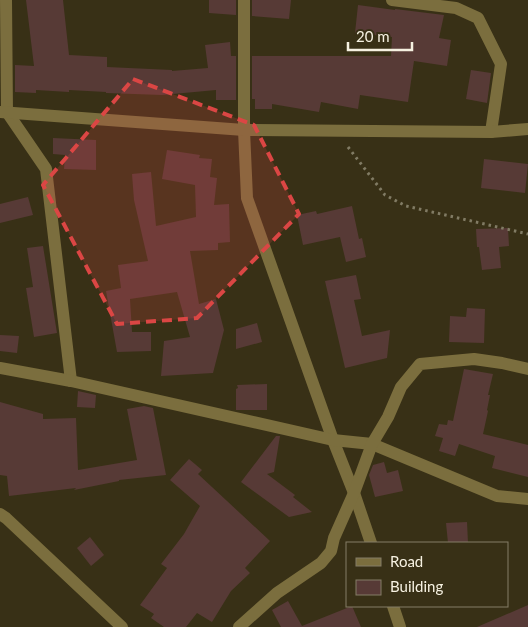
<svg xmlns="http://www.w3.org/2000/svg" width="528" height="627" font-family="Lato,sans-serif">
<style>
.building{fill:#573a36}
.lines{fill:none;stroke-linecap:round;stroke-linejoin:round}
.path{stroke:#817b64;stroke-width:3;stroke-dasharray:2.5 4;stroke-linecap:butt}
.minor{stroke:#7b6e3e;stroke-width:12}
.marked{fill:#db4644;fill-opacity:0.2;stroke:#db4644;stroke-width:4;stroke-dasharray:10 6;stroke-linejoin:round}
</style>
<rect width="100%" height="100%" fill="#383016"/>
<g class="building">
<path d="M 26,0 L 63,0 L 69,55 L 107,57 L 107,67 L 172,70 L 172,71 L 208,68 L 205,45 L 230,42 L 231,56 L 236,56 L 236,100 L 216,100 L 216,90 L 162,95 L 106,93 L 106,92 L 69,90 L 69,92 L 36,90 L 36,93 L 15,92 L 15,65 L 34,66 Z"/>
<path d="M 209,0 L 236,0 L 236,15 L 209,13 Z"/>
<path d="M 252,0 L 291,0 L 289,19 L 252,16 Z"/>
<path d="M 358,5 L 395,10 L 395,9 L 444,15 L 439,38 L 451,40 L 447,66 L 414,61 L 408,102 L 360,95 L 358,109 L 321,102 L 319,112 L 272,104 L 272,109 L 255,109 L 255,99 L 252,99 L 252,56 L 391,56 L 392,37 L 355,33 Z"/>
<path d="M 471,70 L 491,73 L 487,103 L 466,99 Z"/>
<path d="M 53,138 L 96,140 L 96,170 L 64,169 L 65,155 L 53,154 Z"/>
<path d="M 167,150 L 200,155 L 199,158 L 212,159 L 210,177 L 217,178 L 214,205 L 229,204 L 230,242 L 218,243 L 218,250 L 190,251 L 199,304 L 216,299 L 224,330 L 213,373 L 161,376 L 164,341 L 190,337 L 177,292 L 130,299 L 132,332 L 151,332 L 151,351 L 117,352 L 106,291 L 121,288 L 118,265 L 148,261 L 134,200 L 132,174 L 151,172 L 156,226 L 196,217 L 195,185 L 162,179 Z"/>
<path d="M 484,159 L 528,164 L 525,193 L 481,188 Z"/>
<path d="M 28,197 L 33,215 L 0,223 L 0,204 Z"/>
<path d="M 352,206 L 359,239 L 362,238 L 366,257 L 346,262 L 340,237 L 303,245 L 297,215 L 316,211 L 317,214 Z"/>
<path d="M 508,228 L 509,246 L 499,247 L 501,268 L 482,270 L 479,247 L 477,247 L 476,229 Z"/>
<path d="M 43,246 L 57,333 L 34,337 L 26,288 L 33,287 L 27,248 Z"/>
<path d="M 356,275 L 361,299 L 354,300 L 362,336 L 390,330 L 387,358 L 345,368 L 325,281 Z"/>
<path d="M 467,308 L 485,309 L 484,343 L 449,342 L 450,316 L 466,317 Z"/>
<path d="M 257,323 L 262,342 L 236,349 L 236,329 Z"/>
<path d="M 0,335 L 19,336 L 17,353 L 0,351 Z"/>
<path d="M 464,369 L 493,374 L 488,395 L 490,395 L 487,410 L 488,411 L 483,434 L 528,445 L 528,477 L 492,468 L 495,456 L 459,444 L 455,456 L 439,451 L 443,438 L 435,436 L 439,424 L 447,425 L 448,420 L 453,421 Z"/>
<path d="M 267,384 L 267,410 L 236,410 L 236,389 L 238,388 L 237,385 Z"/>
<path d="M 78,391 L 96,395 L 95,408 L 77,407 Z"/>
<path d="M 0,402 L 43,414 L 43,419 L 76,418 L 78,470 L 137,460 L 127,409 L 144,406 L 153,408 L 166,475 L 119,480 L 119,481 L 74,490 L 76,488 L 9,496 L 7,476 L 0,475 Z"/>
<path d="M 276,436 L 280,436 L 274,472 L 267,474 L 295,495 L 293,497 L 312,512 L 289,517 L 241,482 Z"/>
<path d="M 189,459 L 202,470 L 198,474 L 270,541 L 245,568 L 250,573 L 231,591 L 212,622 L 197,613 L 186,627 L 164,627 L 151,618 L 154,614 L 140,605 L 167,568 L 161,564 L 184,534 L 200,506 L 170,480 Z"/>
<path d="M 384,462 L 387,473 L 398,470 L 403,491 L 375,497 L 369,475 L 373,465 Z"/>
<path d="M 467,522 L 468,543 L 448,543 L 446,523 Z"/>
<path d="M 90,537 L 104,555 L 91,566 L 77,548 Z"/>
<path d="M 288,601 L 302,626 L 352,606 L 361,627 L 281,627 L 272,610 Z"/>
<path d="M 528,605 L 528,627 L 477,627 Z"/>
</g>
<g class="lines">
<path class="path" d="M 348,147 L 385,195 L 406,206 L 528,234"/>
<g class="minor">
<path d="M 6,0 L 7,112 L 46,169 L 71,381"/>
<path d="M 244,0 L 244,130 L 247,198 L 333,440 L 354,493 L 371,543"/>
<path d="M 392,0 L 456,8 L 478,18 L 501,64 L 491,132"/>
<path d="M 0,112 L 244,130 L 491,132 L 528,129"/>
<path d="M 0,368 L 71,381 L 333,440 L 372,444 L 497,496 L 528,499"/>
<path d="M 0,514 L 6,518 L 122,627"/>
<path d="M 393,606 L 400,627"/>
<path d="M 239,627 L 277,593 L 321,563 L 331,551 L 334,538 L 354,493 L 372,444 L 388,417 L 401,387 L 420,364 L 474,359 L 502,363 L 528,369"/>
</g>
</g>
<path class="marked" d="M 133,79 L 254,125 L 299,214 L 197,318 L 117,324 L 43,185 Z"/>
<rect x="346" y="542" width="162" height="65" fill="#383016" stroke="#847d67"/>
<rect x="356" y="558" width="25" height="8" fill="#7b6e3e" stroke="#847d67"/>
<text x="390" y="567" font-size="15" fill="#f6f1e1">Road</text>
<rect x="356" y="580" width="25" height="15" fill="#573a36" stroke="#847d67"/>
<text x="390" y="592" font-size="15" fill="#f6f1e1">Building</text>
<path d="M348 42v8h64v-8" fill="none" stroke="#f6f1e1" stroke-width="2.5"/>
<text x="356" y="42" font-size="15" fill="#f6f1e1" stroke="#383016" stroke-width="4" paint-order="stroke">20 m</text>
</svg>
